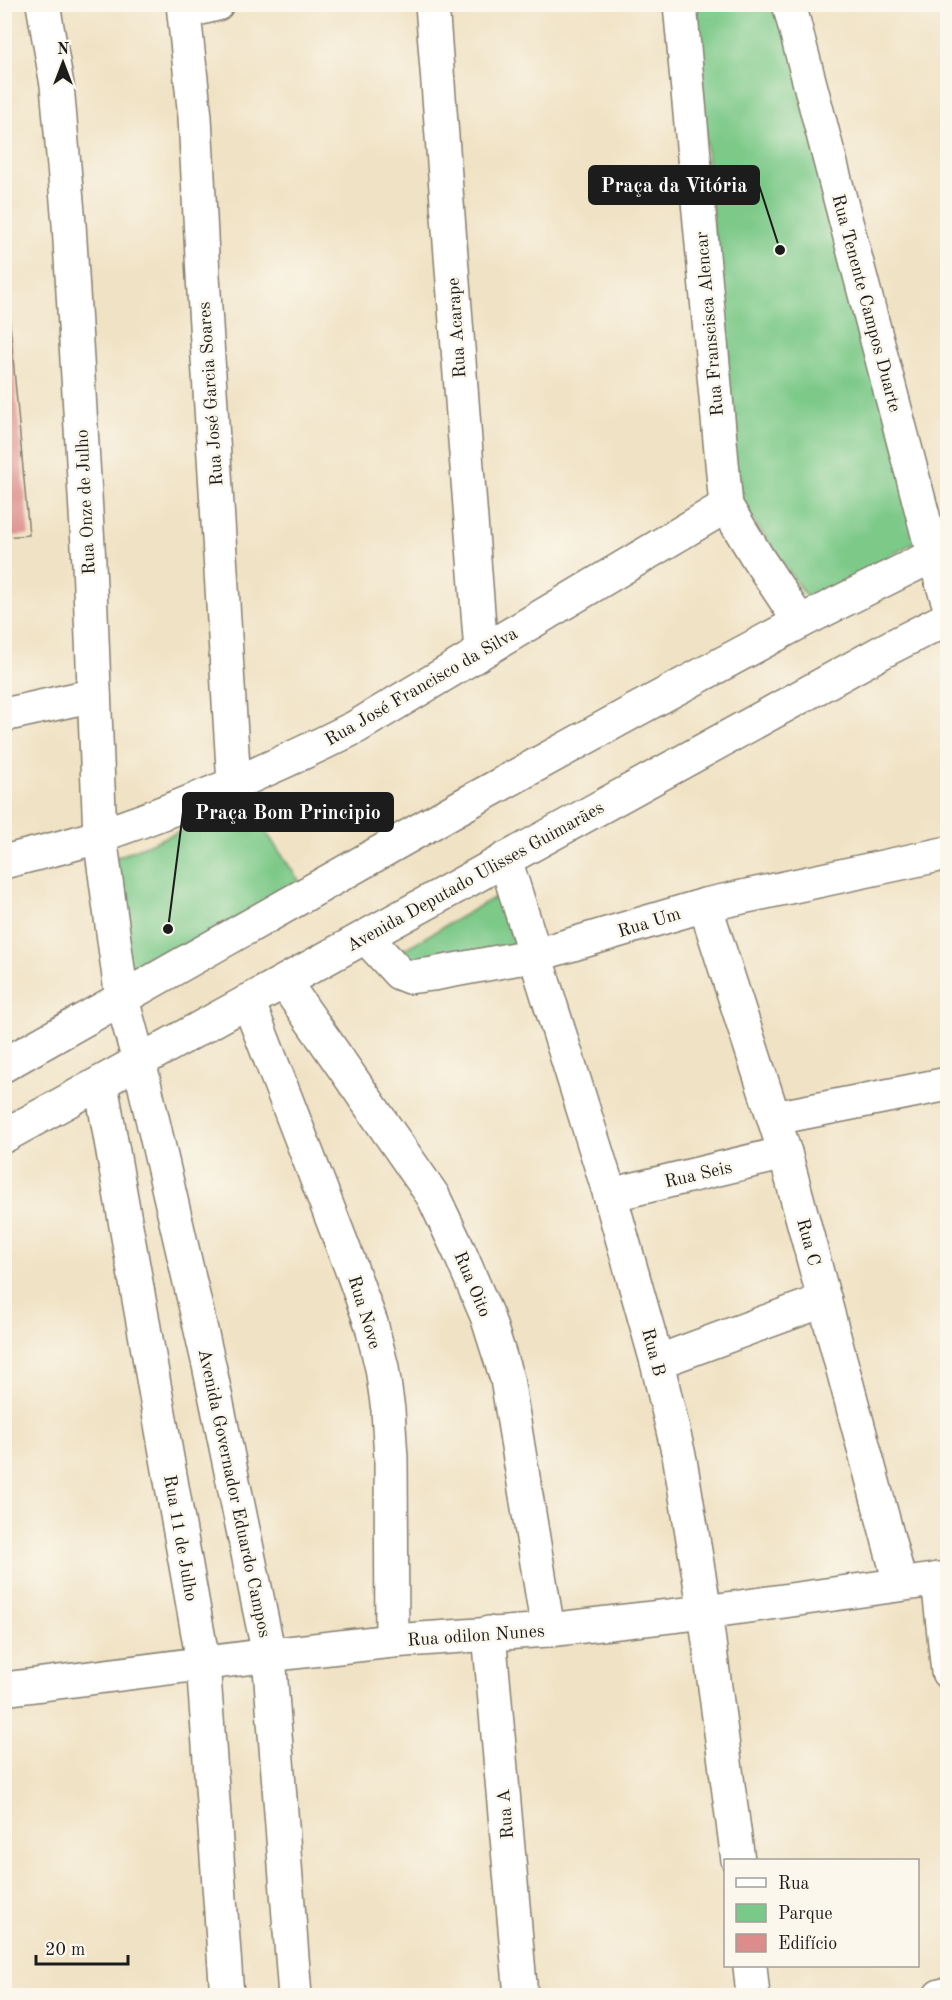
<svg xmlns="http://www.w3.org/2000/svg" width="952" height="2000" font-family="'Old Standard TT',serif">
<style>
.green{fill:#7bc988;stroke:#4c7252;stroke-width:1.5}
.building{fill:#dc8c8a}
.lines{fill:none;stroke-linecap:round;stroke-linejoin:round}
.minor-casing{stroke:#867f70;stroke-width:36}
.minor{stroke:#fff;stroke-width:33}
.labels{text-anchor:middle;stroke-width:5;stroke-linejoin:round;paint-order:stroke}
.street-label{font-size:18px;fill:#1c1c1c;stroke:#fbf7ec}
.leader{fill:none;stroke:#1c1c1c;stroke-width:2}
.callout-dot{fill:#1c1c1c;stroke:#fbf7ec;stroke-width:2}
.callout{fill:#1c1c1c;stroke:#1c1c1c;stroke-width:2}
.callout-label{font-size:20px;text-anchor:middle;font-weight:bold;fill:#fff}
</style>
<rect width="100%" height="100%" fill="#fbf7ec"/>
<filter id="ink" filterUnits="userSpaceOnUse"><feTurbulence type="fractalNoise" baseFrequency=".0167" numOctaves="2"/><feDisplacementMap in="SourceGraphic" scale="12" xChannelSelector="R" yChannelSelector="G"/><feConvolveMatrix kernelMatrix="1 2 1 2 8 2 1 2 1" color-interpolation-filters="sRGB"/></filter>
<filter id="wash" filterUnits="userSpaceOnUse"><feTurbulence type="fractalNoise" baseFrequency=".008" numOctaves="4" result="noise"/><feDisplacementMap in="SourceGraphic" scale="24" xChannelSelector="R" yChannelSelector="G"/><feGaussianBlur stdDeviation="1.35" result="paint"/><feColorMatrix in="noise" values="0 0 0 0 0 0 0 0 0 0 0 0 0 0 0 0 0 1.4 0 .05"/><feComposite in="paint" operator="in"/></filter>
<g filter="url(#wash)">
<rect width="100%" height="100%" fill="#f0e2c4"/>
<g class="green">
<path d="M 694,5 L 781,5 L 920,539 L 810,602 L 736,495 Z"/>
<path d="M 247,804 L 302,885 L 129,973 L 110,860 Z"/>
<path d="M 497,896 L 518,953 L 426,969 L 392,956 Z"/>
</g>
<g id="blocks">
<path class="building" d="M 4,281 L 6,281 L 29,535 L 4,537 Z"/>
</g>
</g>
<g filter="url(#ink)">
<use href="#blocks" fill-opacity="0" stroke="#867f70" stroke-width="1.5"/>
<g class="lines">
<defs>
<g id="minor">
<path d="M 43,4 L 57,85 L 69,224 L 89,563 L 100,836 L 122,999 L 139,1061 L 209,1365 L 269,1655 L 295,1996"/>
<path d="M 183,4 L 195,117 L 203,276 L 234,784"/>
<path d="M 432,4 L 481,652"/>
<path d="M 680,4 L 726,506 L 759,560 L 800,622"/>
<path d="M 789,4 L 933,554 L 948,601"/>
<path d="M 185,12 L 217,4"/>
<path d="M 4,715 L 94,695"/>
<path d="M 505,859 L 610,1195 L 657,1362 L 680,1460 L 705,1612 L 738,1860"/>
<path d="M 4,862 C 37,853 71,846 102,835 C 189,805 274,768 356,727 L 726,506"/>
<path d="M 705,905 L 785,1153 L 900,1583"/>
<path d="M 368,936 L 375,947 L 399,973 L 409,977 L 433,974 L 536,955 L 705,905 L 948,853"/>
<path d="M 285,983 L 433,1196 L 459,1251 L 487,1316 L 507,1379 L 548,1630"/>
<path d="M 248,1001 L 350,1265 L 371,1323 L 382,1368 L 388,1410 L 391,1459 L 392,1641"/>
<path d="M 4,1065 L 467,803 L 636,710 L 800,622 L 948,548"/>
<path d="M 101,1084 L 203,1662 L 227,1996"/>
<path d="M 775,1118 L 948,1084"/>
<path d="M 4,1136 L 889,648 L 948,618"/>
<path d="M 610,1195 L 785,1153"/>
<path d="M 657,1362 L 825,1300"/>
<path d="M 938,1579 L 948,1672"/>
<path d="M 489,1633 L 521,1996"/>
<path d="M 4,1689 L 269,1655 L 392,1641 L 548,1630 L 705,1612 L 948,1578"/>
<path d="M 750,1966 L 753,1996"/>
<path d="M 940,1996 L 948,1994"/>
</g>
</defs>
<use href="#minor" class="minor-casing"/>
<use href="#minor" class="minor"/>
</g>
</g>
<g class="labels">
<g class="street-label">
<text transform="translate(867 303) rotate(75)" y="6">Rua Tenente Campos Duarte</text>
<text transform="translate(709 324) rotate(-95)" y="6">Rua Franscisca Alencar</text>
<text transform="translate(456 328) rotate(-94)" y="6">Rua Acarape</text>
<text transform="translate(210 394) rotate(-94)" y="6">Rua José Garcia Soares</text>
<text transform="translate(85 502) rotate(-93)" y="6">Rua Onze de Julho</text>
<text transform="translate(421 686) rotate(-30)" y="6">Rua José Francisco da Silva</text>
<text transform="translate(475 876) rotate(-29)" y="6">Avenida Deputado Ulisses Guimarães</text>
<text transform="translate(649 922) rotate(-17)" y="6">Rua Um</text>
<text transform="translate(698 1174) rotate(-13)" y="6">Rua Seis</text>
<text transform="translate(809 1242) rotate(75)" y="6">Rua C</text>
<text transform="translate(473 1284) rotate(67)" y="6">Rua Oito</text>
<text transform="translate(365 1312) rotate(73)" y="6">Rua Nove</text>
<text transform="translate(654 1352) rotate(75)" y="6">Rua B</text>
<text transform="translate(235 1493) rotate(78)" y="6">Avenida Governador Eduardo Campos</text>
<text transform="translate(181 1538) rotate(80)" y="6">Rua 11 de Julho</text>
<text transform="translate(476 1635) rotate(-4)" y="6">Rua odilon Nunes</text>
<text transform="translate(505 1814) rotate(-95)" y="6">Rua A</text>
</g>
</g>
<path class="leader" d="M780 250L759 185M168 929L183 812"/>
<g class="callout-dot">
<circle cx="780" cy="250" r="6"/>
<circle cx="168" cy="929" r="6"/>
</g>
<g class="callout">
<rect x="589" y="166" width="170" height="38" rx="6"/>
<rect x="183" y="793" width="210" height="38" rx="6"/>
</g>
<g class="callout-label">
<text x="674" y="192">Praça da Vitória</text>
<text x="288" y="819">Praça Bom Principio</text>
</g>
<rect width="952" height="2000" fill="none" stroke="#fbf7ec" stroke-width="24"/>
<rect x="724" y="1859" width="195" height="108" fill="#fbf7ec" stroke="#a29f99" stroke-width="1.5"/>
<rect x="736" y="1878" width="30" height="9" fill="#ffffff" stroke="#a29f99" stroke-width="1.5"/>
<text x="778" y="1889" font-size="18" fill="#1c1c1c">Rua</text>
<rect x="736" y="1904" width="30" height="18" fill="#7bc988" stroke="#a29f99" stroke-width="1.5"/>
<text x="778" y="1919" font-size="18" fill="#1c1c1c">Parque</text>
<rect x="736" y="1934" width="30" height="18" fill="#dc8c8a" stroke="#a29f99" stroke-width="1.5"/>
<text x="778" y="1949" font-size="18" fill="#1c1c1c">Edifício</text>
<g transform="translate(63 63)" stroke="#fbf7ec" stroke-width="4.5" paint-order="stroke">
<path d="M0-4.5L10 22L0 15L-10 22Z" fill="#1c1c1c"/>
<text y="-9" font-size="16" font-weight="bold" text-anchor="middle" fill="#1c1c1c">N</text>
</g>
<path d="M36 1955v9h92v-9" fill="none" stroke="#1c1c1c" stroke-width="3"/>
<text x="45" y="1955" font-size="18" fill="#1c1c1c" stroke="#fbf7ec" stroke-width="4.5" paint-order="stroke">20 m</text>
</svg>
